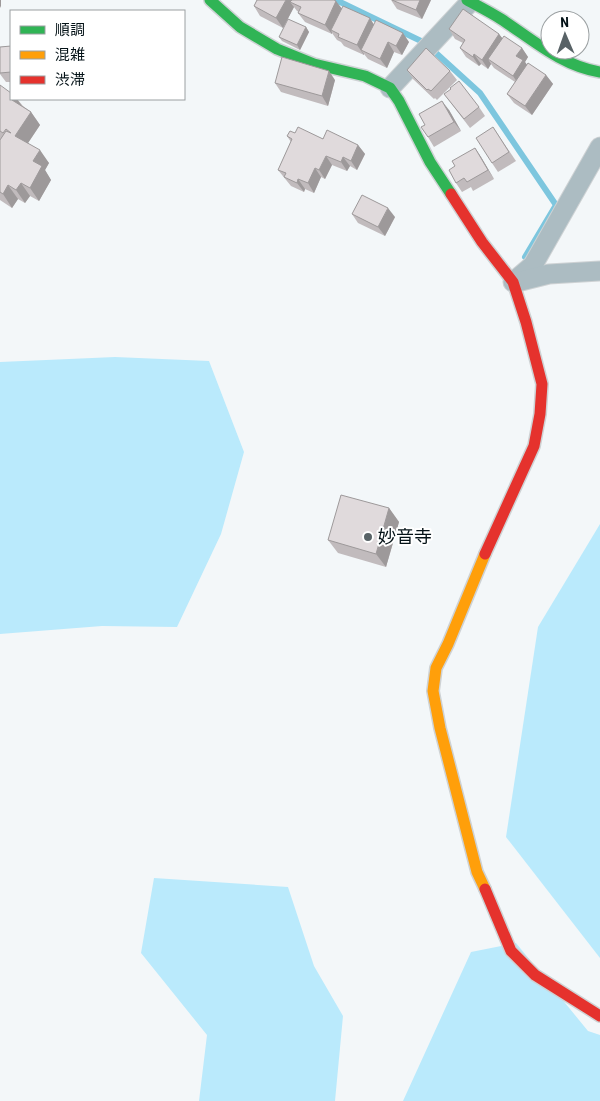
<svg xmlns="http://www.w3.org/2000/svg" width="600" height="1101" font-family="'Roboto Condensed','Noto Sans JP',sans-serif">
<style>
.green{fill:#baeafc}
.lines{fill:none;stroke-linecap:round;stroke-linejoin:round}
.stream{stroke:#7dc6de;stroke-width:6}
.street-casing{stroke:#ced2d4;stroke-width:21}
.fast-casing{stroke:#ced2d4;stroke-width:14}
.slow-casing{stroke:#ced2d4;stroke-width:14}
.jam-casing{stroke:#ced2d4;stroke-width:14}
.street{stroke:#acbcc2;stroke-width:19}
.fast{stroke:#30b455;stroke-width:11}
.slow{stroke:#ff9f0a;stroke-width:11}
.jam{stroke:#e5322d;stroke-width:11}
.wall{fill:#c1bbbd}
.shaded-wall{fill:#9d999a}
.building{fill:#e0dadc;stroke:#9d999a}
.poi-dot{fill:#586266;stroke:#fff;stroke-width:2}
.labels{text-anchor:middle;stroke-width:4;stroke-linejoin:round;paint-order:stroke}
.poi-label{font-size:18px;fill:#041217;stroke:#fff;text-anchor:start}
</style>
<rect width="100%" height="100%" fill="#f3f7f9"/>
<g class="green">
<path d="M 115,357 L 209,361 L 244,452 L 221,534 L 177,627 L 102,626 L 0,634 L 0,362 Z"/>
<path d="M 600,524 L 600,958 L 506,837 L 538,627 Z"/>
<path d="M 154,878 L 288,887 L 314,966 L 343,1016 L 335,1101 L 199,1101 L 207,1035 L 141,953 Z"/>
<path d="M 516,943 L 588,1031 L 600,1035 L 600,1101 L 403,1101 L 471,952 Z"/>
</g>
<g class="lines">
<g class="stream">
<path d="M 336,0 L 421,41"/>
<path d="M 436,53 L 480,93 L 556,205 L 525,257"/>
</g>
<defs>
<g id="street">
<path d="M 390,88 L 470,2"/>
<path d="M 513,282 L 533,265 L 600,147"/>
<path d="M 517,282 L 549,274 L 600,271"/>
</g>
<g id="fast">
<path d="M 210,0 L 240,27 L 277,49 L 314,64 L 365,76 L 390,88 L 399,101 L 430,162 L 451,194"/>
<path d="M 467,0 C 478,6 490,12 501,19 C 533,40 562,66 600,72"/>
</g>
<path id="slow" d="M 485,889 L 477,872 L 440,728 L 433,691 L 436,668 L 448,644 L 485,554"/>
<g id="jam">
<path d="M 451,194 L 482,242 L 513,282 L 526,322 L 542,384 L 540,414 L 534,446 L 485,554"/>
<path d="M 485,889 L 511,951 L 535,975 L 600,1016"/>
</g>
</defs>
<use href="#street" class="street-casing"/>
<use href="#fast" class="fast-casing"/>
<use href="#slow" class="slow-casing"/>
<use href="#jam" class="jam-casing"/>
<use href="#street" class="street"/>
<use href="#fast" class="fast"/>
<use href="#slow" class="slow"/>
<use href="#jam" class="jam"/>
</g>
<g class="wall">
<path d="M 257,0 L 334,0 L 341,8 L 409,42 L 402,55 L 394,52 L 387,68 L 368,59 L 364,54 L 364,55 L 344,46 L 341,42 L 337,40 L 332,33 L 332,34 L 305,22 L 298,13 L 299,12 L 297,11 L 294,7 L 283,28 L 260,16 L 254,6 Z"/>
<path d="M 391,0 L 431,0 L 422,19 L 397,9 Z"/>
<path d="M 306,27 L 309,32 L 300,50 L 282,41 L 279,37 Z"/>
<path d="M 449,29 L 499,34 L 502,38 L 522,48 L 528,57 L 525,62 L 527,65 L 546,75 L 553,84 L 532,115 L 514,103 L 507,94 L 515,82 L 494,68 L 491,64 L 488,69 L 481,64 L 479,66 L 466,57 L 460,48 L 463,43 L 455,39 Z"/>
<path d="M 11,46 L 11,82 L 6,82 L 0,74 L 0,47 Z"/>
<path d="M 407,70 L 450,71 L 457,80 L 437,100 L 435,98 L 434,99 L 413,79 Z"/>
<path d="M 335,80 L 328,106 L 281,92 L 275,83 Z"/>
<path d="M 0,85 L 11,99 L 17,99 L 23,106 L 31,112 L 40,125 L 28,143 L 49,163 L 45,170 L 51,180 L 39,201 L 30,196 L 25,203 L 18,199 L 12,208 L 0,200 L 0,140 L 1,139 L 0,139 Z"/>
<path d="M 444,94 L 479,107 L 485,116 L 470,128 Z"/>
<path d="M 449,110 L 461,131 L 434,147 L 428,137 Z"/>
<path d="M 493,127 L 516,161 L 498,172 L 492,163 Z"/>
<path d="M 295,133 L 358,145 L 365,154 L 357,170 L 350,166 L 347,171 L 332,165 L 325,179 L 321,177 L 314,193 L 305,189 L 304,192 L 291,186 L 278,170 L 291,142 L 287,136 Z"/>
<path d="M 475,148 L 481,157 L 494,179 L 473,191 L 471,187 L 462,192 L 456,183 L 455,166 Z"/>
<path d="M 352,214 L 395,217 L 385,236 L 358,223 Z"/>
<path d="M 389,508 L 399,522 L 386,567 L 338,553 L 328,540 Z"/>
</g>
<g class="shaded-wall">
<path d="M 0,0 L 1,0 L 1,8 L 0,6 Z"/>
<path d="M 286,0 L 294,0 L 290,2 L 294,7 L 283,28 L 276,18 Z"/>
<path d="M 420,0 L 431,0 L 422,19 L 416,10 Z"/>
<path d="M 336,1 L 343,10 L 331,30 L 332,33 L 332,34 L 325,25 Z"/>
<path d="M 370,18 L 376,28 L 361,50 L 364,54 L 364,55 L 357,45 Z"/>
<path d="M 306,27 L 309,32 L 300,50 L 297,45 Z"/>
<path d="M 403,33 L 409,42 L 402,55 L 396,46 Z"/>
<path d="M 499,34 L 506,43 L 488,59 L 491,64 L 488,69 L 482,60 Z"/>
<path d="M 388,42 L 394,52 L 387,68 L 380,59 Z"/>
<path d="M 522,48 L 528,57 L 525,62 L 530,69 L 519,85 L 513,76 L 516,56 Z"/>
<path d="M 474,54 L 481,64 L 479,66 L 473,57 Z"/>
<path d="M 329,71 L 335,80 L 328,106 L 322,96 Z"/>
<path d="M 546,75 L 553,84 L 532,115 L 525,106 Z"/>
<path d="M 13,99 L 17,99 L 24,109 L 12,100 Z"/>
<path d="M 442,101 L 449,110 L 461,131 L 454,122 Z"/>
<path d="M 31,112 L 40,125 L 24,149 L 15,136 Z"/>
<path d="M 358,145 L 365,154 L 357,170 L 351,161 Z"/>
<path d="M 475,148 L 481,157 L 494,179 L 488,170 Z"/>
<path d="M 40,150 L 49,163 L 45,170 L 51,180 L 39,201 L 30,188 L 33,161 Z"/>
<path d="M 326,156 L 332,165 L 325,179 L 319,170 Z"/>
<path d="M 343,157 L 350,166 L 347,171 L 341,162 Z"/>
<path d="M 315,168 L 321,177 L 314,193 L 308,183 Z"/>
<path d="M 298,179 L 305,189 L 304,192 L 297,183 Z"/>
<path d="M 21,183 L 30,196 L 25,203 L 16,190 Z"/>
<path d="M 8,185 L 18,199 L 12,208 L 3,194 Z"/>
<path d="M 388,208 L 395,217 L 385,236 L 378,227 Z"/>
<path d="M 389,508 L 399,522 L 386,567 L 376,554 Z"/>
</g>
<g class="building">
<path d="M 257,0 L 286,0 L 276,18 L 254,6 Z"/>
<path d="M 292,0 L 334,0 L 336,1 L 325,25 L 298,13 L 301,7 L 290,2 Z"/>
<path d="M 392,0 L 420,0 L 416,10 Z"/>
<path d="M 343,6 L 370,18 L 357,45 L 338,37 L 339,34 L 331,30 Z"/>
<path d="M 463,9 L 499,34 L 482,60 L 474,54 L 473,57 L 460,48 L 465,40 L 449,29 Z"/>
<path d="M 288,19 L 306,27 L 297,45 L 279,37 Z"/>
<path d="M 376,20 L 403,33 L 396,46 L 388,42 L 380,59 L 361,50 Z"/>
<path d="M 504,36 L 522,48 L 516,56 L 523,60 L 513,76 L 488,59 Z"/>
<path d="M 11,46 L 11,72 L 0,73 L 0,47 Z"/>
<path d="M 426,48 L 450,71 L 431,91 L 428,89 L 427,90 L 407,70 Z"/>
<path d="M 282,57 L 329,71 L 322,96 L 275,83 Z"/>
<path d="M 528,63 L 546,75 L 525,106 L 507,94 Z"/>
<path d="M 459,81 L 479,107 L 464,119 L 444,94 L 451,89 L 450,88 Z"/>
<path d="M 0,85 L 11,93 L 11,99 L 13,99 L 12,100 L 31,112 L 15,136 L 40,150 L 33,161 L 42,166 L 30,188 L 21,183 L 16,190 L 8,185 L 3,194 L 0,192 L 0,140 L 6,131 L 11,133 L 6,129 L 3,133 L 0,131 Z"/>
<path d="M 442,101 L 454,122 L 428,137 L 421,127 L 425,125 L 419,114 Z"/>
<path d="M 298,127 L 323,139 L 327,130 L 358,145 L 351,161 L 343,157 L 341,162 L 326,156 L 319,170 L 315,168 L 308,183 L 298,179 L 297,183 L 284,177 L 286,173 L 278,170 L 292,139 L 287,136 L 290,131 L 295,133 Z"/>
<path d="M 493,127 L 509,152 L 492,163 L 476,138 Z"/>
<path d="M 475,148 L 488,170 L 467,182 L 464,178 L 456,183 L 449,170 L 455,166 L 452,161 Z"/>
<path d="M 362,195 L 388,208 L 378,227 L 352,214 Z"/>
<path d="M 341,495 L 389,508 L 376,554 L 328,540 Z"/>
</g>
<circle class="poi-dot" cx="368" cy="537" r="5"/>
<g class="labels">
<g class="poi-label">
<text x="378" y="543">妙音寺</text>
</g>
</g>
<rect x="10" y="10" width="175" height="90" fill="#ffffff" stroke="#9ba0a2"/>
<rect x="20" y="26" width="25" height="8" fill="#30b455" stroke="#9ba0a2"/>
<text x="55" y="35" font-size="15" fill="#041217">順調</text>
<rect x="20" y="51" width="25" height="8" fill="#ff9f0a" stroke="#9ba0a2"/>
<text x="55" y="60" font-size="15" fill="#041217">混雑</text>
<rect x="20" y="76" width="25" height="8" fill="#e5322d" stroke="#9ba0a2"/>
<text x="55" y="85" font-size="15" fill="#041217">渋滞</text>
<g transform="translate(565 35) rotate(358)"><circle r="24" fill="#ffffff" stroke="#9ba0a2"/>
<path d="M0-4L9 19L0 12L-9 19Z" fill="#586266"/>
<text y="-8" font-size="14" font-weight="bold" text-anchor="middle" fill="#041217">N</text>
</g>
</svg>
